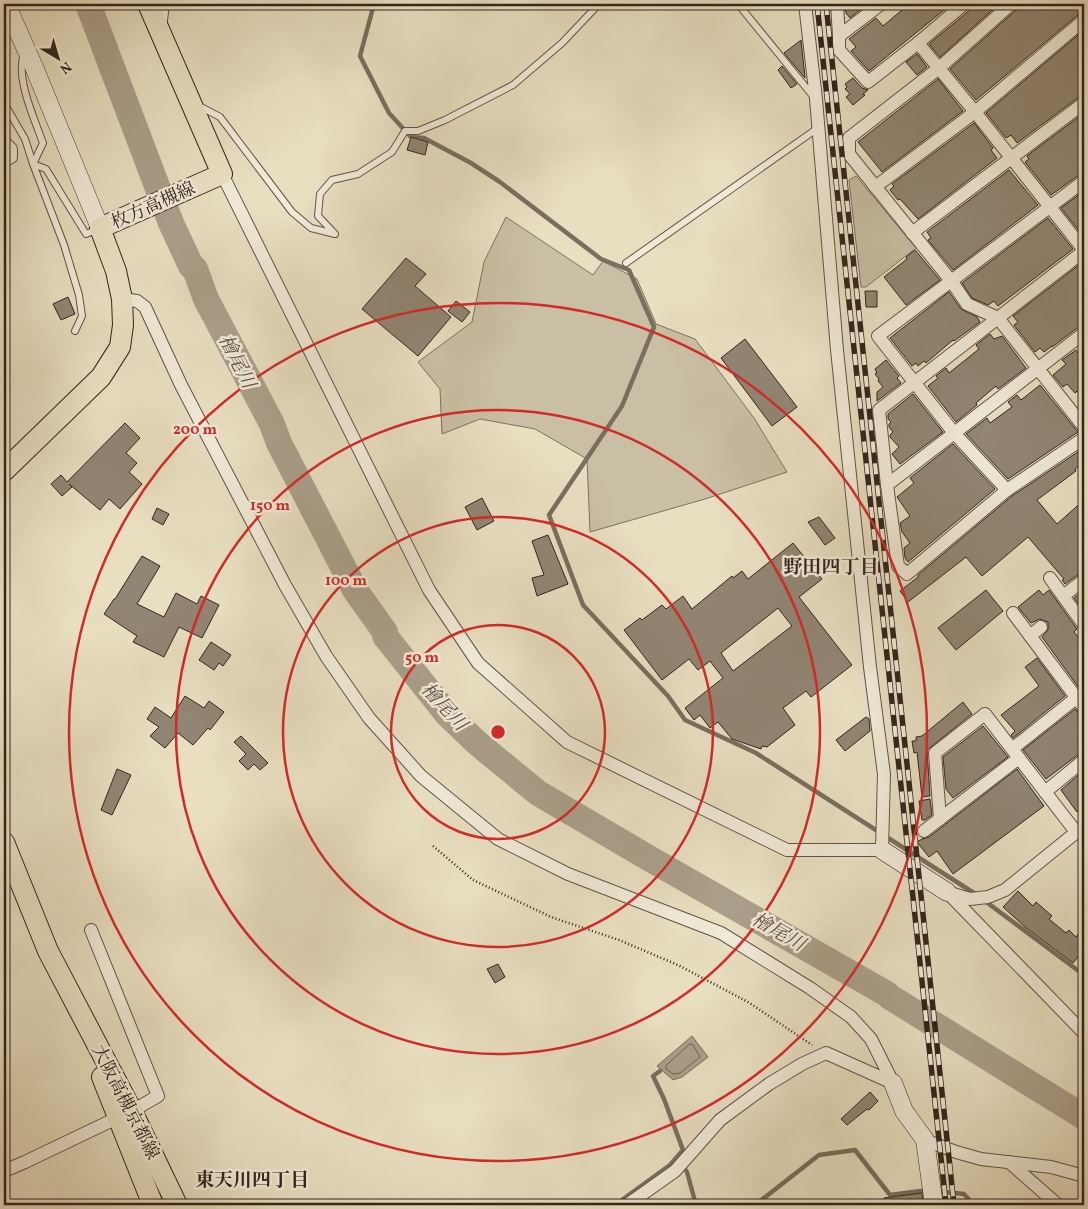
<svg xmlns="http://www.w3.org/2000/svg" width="1088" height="1209" font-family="Vollkorn,'Noto Serif JP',serif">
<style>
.green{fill:#c9bfa5;stroke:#7e7262}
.water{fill:#aa9f8a;stroke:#7a6e5f}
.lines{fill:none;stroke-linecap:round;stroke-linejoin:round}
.shore{stroke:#6e6254;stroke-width:1}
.stream{stroke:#7a6e5f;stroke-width:4.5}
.river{stroke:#aa9f8a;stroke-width:26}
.building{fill:#918573;stroke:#33241e;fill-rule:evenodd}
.street-tunnel{stroke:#c4baa0;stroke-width:12;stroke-dasharray:12 6;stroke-linecap:butt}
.lane-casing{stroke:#605347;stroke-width:8}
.street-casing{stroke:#605347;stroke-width:14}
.secondary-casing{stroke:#33241e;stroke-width:19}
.primary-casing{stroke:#33241e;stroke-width:22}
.path{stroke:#33241e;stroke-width:2.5;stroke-dasharray:1 2.5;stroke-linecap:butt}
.lane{stroke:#f0ead7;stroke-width:6}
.street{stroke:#f0ead7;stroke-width:12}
.secondary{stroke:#f0ead7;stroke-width:18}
.primary{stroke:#e8dfc1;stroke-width:20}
.rail-casing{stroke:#33241e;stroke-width:5.5}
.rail{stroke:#f0ead7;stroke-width:4;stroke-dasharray:11;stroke-linecap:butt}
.ring{fill:none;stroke:#d62828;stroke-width:2.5}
.labels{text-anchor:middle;stroke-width:5;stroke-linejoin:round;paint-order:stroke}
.street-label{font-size:18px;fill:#33241e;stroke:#f0ead7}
.water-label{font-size:19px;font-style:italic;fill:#5d4f44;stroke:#f0ead7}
.neighbourhood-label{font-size:19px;font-weight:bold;fill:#33241e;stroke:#f0ead7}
.centre{fill:#d62828;stroke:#f0ead7;stroke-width:2.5}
.ring-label{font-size:15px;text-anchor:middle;font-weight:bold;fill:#d62828;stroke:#f0ead7;stroke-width:5;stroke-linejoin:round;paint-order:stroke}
</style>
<rect width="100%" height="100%" fill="#e8dfc1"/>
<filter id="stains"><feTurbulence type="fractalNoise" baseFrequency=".004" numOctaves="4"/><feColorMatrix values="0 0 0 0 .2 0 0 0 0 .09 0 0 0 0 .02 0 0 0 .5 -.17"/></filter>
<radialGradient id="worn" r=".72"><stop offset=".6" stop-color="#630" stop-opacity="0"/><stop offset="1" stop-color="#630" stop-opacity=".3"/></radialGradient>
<g class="green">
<path d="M 856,176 L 916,248 L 866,287 L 861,287 L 849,180 Z"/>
<path d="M 506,217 L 593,275 L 603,261 L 637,279 L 656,324 L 695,339 L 754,418 L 787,472 L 705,499 L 590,532 L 587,459 L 535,429 L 480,419 L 442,434 L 440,389 L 418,362 L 472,322 L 484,262 Z"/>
</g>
<path class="water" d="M 692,1036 L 708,1057 L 682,1077 L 673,1080 L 657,1066 Z"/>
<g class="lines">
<path class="shore" d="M 690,1044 L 693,1045 L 700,1057 L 680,1073 L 673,1074 L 666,1069 L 666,1066 Z"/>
<g class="stream">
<path d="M 374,4 L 360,56 L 389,113 L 411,137 L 424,138 L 471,163 L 500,182 L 601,259 L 629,270 L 654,327 L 622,406 L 549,515 L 583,605 L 668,696 L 685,720 L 756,753 L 977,895"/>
<path d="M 1046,4 L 1053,12"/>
<path d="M 985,901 L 1084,975"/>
<path d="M 682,1165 L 687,1172 L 696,1205"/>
<path d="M 935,1191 L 964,1194 L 974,1205"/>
<path d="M 615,1205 L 670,1165 L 683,1150 L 664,1099 L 653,1076 L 660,1071"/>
<path d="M 755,1205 L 819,1155 L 855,1150 L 890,1195 L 928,1190"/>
</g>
<path class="river" d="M 88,4 L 171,223 L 191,266 L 195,269 L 206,299 L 272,424 L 279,443 L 355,590 L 385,632 L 385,636 L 447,714 L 476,742 L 538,793 L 652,860 L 887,994 L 890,997 L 1084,1117"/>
</g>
<g class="building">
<path d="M 850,4 L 866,4 L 866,5 L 850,18 L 846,13 L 845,7 Z"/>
<path d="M 897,4 L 947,4 L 949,6 L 869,71 L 851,51 L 856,47 L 849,39 L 876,18 L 883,26 L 902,10 Z"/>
<path d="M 977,4 L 999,4 L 940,57 L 929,44 Z"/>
<path d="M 1019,4 L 1044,4 L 1049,9 L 1055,4 L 1084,4 L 1084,7 L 1078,12 L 1079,14 L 976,100 L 950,69 L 1016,10 Z"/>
<path d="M 1084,30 L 1084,95 L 1079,97 L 1017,143 L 1011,135 L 1006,138 L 986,113 Z"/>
<path d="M 801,40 L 805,77 L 805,78 L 784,53 Z"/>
<path d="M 917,54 L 927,67 L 917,75 L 906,62 Z"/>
<path d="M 782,66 L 797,84 L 791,88 L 778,70 Z"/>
<path d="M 853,78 L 862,88 L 868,90 L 863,94 L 865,95 L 853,105 L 846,97 L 850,94 L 845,89 L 847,87 L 845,84 Z"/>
<path d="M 938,79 L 963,111 L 882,172 L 858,142 Z"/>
<path d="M 1084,113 L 1084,173 L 1079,175 L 1051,195 L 1025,162 L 1029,159 L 1027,156 Z"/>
<path d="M 974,123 L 993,148 L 991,150 L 997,158 L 918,219 L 900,199 L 898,200 L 890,190 L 894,186 L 892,184 Z"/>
<path d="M 411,137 L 428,142 L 425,155 L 407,150 Z"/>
<path d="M 1009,170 L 1038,205 L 953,270 L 928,240 L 931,238 L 927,232 Z"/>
<path d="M 1084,191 L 1084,237 L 1061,208 Z"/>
<path d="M 1048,218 L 1073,249 L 998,306 L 994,301 L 988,305 L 972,298 L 962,283 Z"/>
<path d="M 915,250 L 940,280 L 906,305 L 884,277 L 907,259 L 906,257 Z"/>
<path d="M 406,258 L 426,274 L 415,286 L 451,317 L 418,356 L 362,309 Z"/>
<path d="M 1084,261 L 1084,323 L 1052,347 L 1052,346 L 1044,352 L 1040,348 L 1035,352 L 1014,325 L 1018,322 L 1013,316 Z"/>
<path d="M 865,291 L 877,291 L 877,307 L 866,307 Z"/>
<path d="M 949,292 L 961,309 L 977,317 L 980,322 L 954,341 L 953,340 L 926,363 L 924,361 L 918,366 L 916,363 L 912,366 L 890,338 Z"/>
<path d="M 68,297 L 75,314 L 61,320 L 53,304 Z"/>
<path d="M 456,301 L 470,312 L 462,322 L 448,311 Z"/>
<path d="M 990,334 L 994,339 L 1002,336 L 1026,368 L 998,389 L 996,386 L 976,403 L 977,405 L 956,422 L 928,386 L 938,378 L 936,376 L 946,368 L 949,373 L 979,349 L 976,345 Z"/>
<path d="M 745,339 L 797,407 L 772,426 L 721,358 Z"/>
<path d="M 1076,350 L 1084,362 L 1084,401 L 1077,391 L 1075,393 L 1067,384 L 1063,387 L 1053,375 L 1066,364 L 1062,360 Z"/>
<path d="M 886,360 L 899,376 L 897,378 L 901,383 L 877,401 L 877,392 L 883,387 L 878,381 L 879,379 L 875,374 L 877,373 L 875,369 Z"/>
<path d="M 1040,385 L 1078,432 L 1008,479 L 966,434 L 987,418 L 990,423 L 1012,407 L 1008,402 L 1017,395 L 1021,400 Z"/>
<path d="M 913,394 L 943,432 L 900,464 L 892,454 L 899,447 L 890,437 L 890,435 L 893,432 L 889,427 L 889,424 L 891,422 L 888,419 L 888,414 Z"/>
<path d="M 125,423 L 140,438 L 126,453 L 137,463 L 129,472 L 142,484 L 120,509 L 109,499 L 100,510 L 69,484 L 72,487 L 62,496 L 51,484 L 61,475 L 67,482 Z"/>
<path d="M 953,444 L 995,489 L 908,562 L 905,558 L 904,548 L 910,543 L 902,532 L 900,523 L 910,516 L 897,497 L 914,483 L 910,478 Z"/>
<path d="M 1084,448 L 1084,462 L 1075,469 L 1076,471 L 1037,500 L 1057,524 L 1084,500 L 1084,566 L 1080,569 L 1082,572 L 1065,584 L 1062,580 L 1064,579 L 1028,537 L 982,576 L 966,557 L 908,602 L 900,591 L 918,577 L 918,575 L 1012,496 Z"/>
<path d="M 482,498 L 494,521 L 477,530 L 465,507 Z"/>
<path d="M 157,508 L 169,514 L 163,525 L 152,519 Z"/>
<path d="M 819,517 L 835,538 L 825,545 L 808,522 Z"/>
<path d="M 548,535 L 568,584 L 537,596 L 532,578 L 544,575 L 532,541 Z"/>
<path d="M 793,543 L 822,579 L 799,597 L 852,665 L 811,697 L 806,691 L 783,708 L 795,725 L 767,747 L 762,746 L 761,749 L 732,739 L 718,722 L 710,728 L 700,715 L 694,720 L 685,708 L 723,678 L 710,661 L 698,670 L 689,659 L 662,680 L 624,630 L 640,618 L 642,620 L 662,605 L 666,609 L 683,596 L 692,609 L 732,576 L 733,578 L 742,571 L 748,579 ZM 778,608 L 792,626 L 733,671 L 721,653 Z"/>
<path d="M 142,556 L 160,566 L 137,604 L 164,617 L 176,593 L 197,604 L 201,596 L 219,605 L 202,638 L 179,627 L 164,657 L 133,642 L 137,636 L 104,614 L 114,599 L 115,599 Z"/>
<path d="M 986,590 L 1003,611 L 956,650 L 938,628 Z"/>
<path d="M 1039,590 L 1043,595 L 1049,590 L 1077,629 L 1074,632 L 1084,644 L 1084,695 L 1042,637 L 1048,630 L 1048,622 L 1040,619 L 1031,623 L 1018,607 Z"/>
<path d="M 1084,590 L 1084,611 L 1074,598 Z"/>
<path d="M 211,642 L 231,655 L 223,666 L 219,663 L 214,670 L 199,660 Z"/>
<path d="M 1037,658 L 1065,696 L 1013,738 L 1011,735 L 1015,731 L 1001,715 L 1039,686 L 1025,667 Z"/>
<path d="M 185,696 L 204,708 L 209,701 L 224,712 L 210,730 L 208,728 L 193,745 L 178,733 L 165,748 L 150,736 L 159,727 L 147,719 L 155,707 L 171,718 Z"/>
<path d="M 963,702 L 972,714 L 927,750 L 930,796 L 922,797 L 917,752 L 914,753 L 912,741 L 916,741 L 916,737 L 922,736 Z"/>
<path d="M 1075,709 L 1080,715 L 1084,716 L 1084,752 L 1079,754 L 1046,779 L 1023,750 Z"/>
<path d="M 866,717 L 869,719 L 870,731 L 845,751 L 836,740 Z"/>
<path d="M 983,726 L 1008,757 L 953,798 L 946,789 L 943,757 Z"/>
<path d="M 241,736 L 268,763 L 260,770 L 254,764 L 248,770 L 239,761 L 246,754 L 234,742 Z"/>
<path d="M 117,769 L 131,775 L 112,815 L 101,810 Z"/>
<path d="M 1017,769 L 1044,806 L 953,874 L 937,851 L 929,857 L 917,842 L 922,839 L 929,837 Z"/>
<path d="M 1084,770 L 1084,807 L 1077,812 L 1061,790 Z"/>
<path d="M 930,799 L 932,815 L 925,820 L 922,820 L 919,801 Z"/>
<path d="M 1018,891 L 1033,906 L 1036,902 L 1052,916 L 1049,919 L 1066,933 L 1069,930 L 1076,937 L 1084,926 L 1084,949 L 1073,963 L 1025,927 L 1003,907 Z"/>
<path d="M 498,964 L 505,977 L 495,983 L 487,969 Z"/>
<path d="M 870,1092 L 878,1101 L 869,1110 L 867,1109 L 847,1125 L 841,1119 Z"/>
<path d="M 922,1193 L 923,1205 L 884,1205 L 884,1198 Z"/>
</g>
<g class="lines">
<path class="street-tunnel" d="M 4,732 L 7,731"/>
<defs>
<g id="lane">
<path d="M 738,4 L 813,96"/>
<path d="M 24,54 C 15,78 35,120 43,143 L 33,164 L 64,245 L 79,295 L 82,316 L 75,331"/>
<path d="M 4,103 L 25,139 L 33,164 L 46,169 L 86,234 L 98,229"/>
<path d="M 199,106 L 220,117 L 292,212 L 311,228 L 335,234 L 318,216 L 320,194 L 332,180 L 358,174 L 392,152 L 405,131 L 418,131 L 445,120 L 513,85 L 562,43 L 599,4"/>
<path d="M 626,263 L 818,128"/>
</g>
<g id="street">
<path d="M 837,4 L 839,36"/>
<path d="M 881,4 L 839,36 L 839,50 L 868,82 L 918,43 L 975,112 L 1084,250"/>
<path d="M 1011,4 L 939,68 L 849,138 L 849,154 L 952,282 L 967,304 L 998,318 L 1084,251"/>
<path d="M 160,29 L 163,4"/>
<path d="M 918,43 L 964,4"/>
<path d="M 4,142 L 11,149 L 11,157 L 4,161"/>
<path d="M 222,174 L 429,590 L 478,663 L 567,742 L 787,850 L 882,850 L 884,774 L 870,667 L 837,350 L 816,99 L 805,4"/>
<path d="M 875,187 L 975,112 L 1084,20"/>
<path d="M 912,233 L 1084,103"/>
<path d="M 122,299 L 137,301 L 145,307 L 181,385 L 285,585 L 326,656 L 369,718 L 421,776 L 498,839 L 568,874 L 721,933 L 810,988 L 851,1017 L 871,1039 L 893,1083"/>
<path d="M 1084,333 L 887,485 L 898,566 L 907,574 L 1007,490 L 1084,438"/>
<path d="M 887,485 L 879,410 L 998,318 L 1084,427"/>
<path d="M 1007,490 L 954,433 L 878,336 L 1084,181"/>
<path d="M 1050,578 L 1084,625"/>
<path d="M 1063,596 L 1084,580"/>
<path d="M 1013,613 L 1084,708"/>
<path d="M 1030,636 L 1041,627"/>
<path d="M 1012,749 L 1076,698"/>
<path d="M 1045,792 L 1084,760"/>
<path d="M 940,819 L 935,753 L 985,714 L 1076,832"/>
<path d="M 924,831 L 1019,758"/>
<path d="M 947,892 L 1084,1033"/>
<path d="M 950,893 L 970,899 L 988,897 L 1005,890 L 1084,826"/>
<path d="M 91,930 L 158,1096 L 132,1111"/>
<path d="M 925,1140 L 956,1152 L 981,1159 L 1051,1167 L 1084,1176"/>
<path d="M 1009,1162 L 1058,1205"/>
<path d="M 4,1171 L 25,1162 L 117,1118"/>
<path d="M 627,1205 L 675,1171 L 720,1120 L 769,1084 L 802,1064 L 826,1053 L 893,1083"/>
</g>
<g id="secondary">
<path d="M 6,4 L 34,67 L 100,228"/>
<path d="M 882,850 L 947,892"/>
<path d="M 893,1083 L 904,1111 L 925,1140 L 934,1205"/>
</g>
<g id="primary">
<path d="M 4,471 L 101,377 L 120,347 L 123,325 L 122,299 L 116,271 L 100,228 L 222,174 L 148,4"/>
<path d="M 4,842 L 48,951 L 132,1111 L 177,1205"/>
<path d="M 102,1077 L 153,1205"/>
</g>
</defs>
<use href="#lane" class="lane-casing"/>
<use href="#street" class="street-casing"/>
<use href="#secondary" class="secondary-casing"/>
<use href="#primary" class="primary-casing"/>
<path class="path" d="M 433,846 L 473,880 L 551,917 L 619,940 L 678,965 L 748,1002 L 812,1045"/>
<use href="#lane" class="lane"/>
<use href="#street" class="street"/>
<use href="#secondary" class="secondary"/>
<use href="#primary" class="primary"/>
<defs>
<g id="rail">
<path d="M 817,4 L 946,1205"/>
<path d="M 826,4 L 954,1205"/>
</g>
</defs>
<use href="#rail" class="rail-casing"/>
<use href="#rail" class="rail"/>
</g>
<g class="ring">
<circle cx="498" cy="732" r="107"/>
<circle cx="498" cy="732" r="215"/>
<circle cx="498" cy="732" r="322"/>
<circle cx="498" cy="732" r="429"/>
</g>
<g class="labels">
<g class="street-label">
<text transform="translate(153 205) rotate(-24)" y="6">枚方高槻線</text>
<text transform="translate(126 1102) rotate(63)" y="6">大阪高槻京都線</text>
</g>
<g class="water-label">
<text transform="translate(238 361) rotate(63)" y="7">檜尾川</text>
<text transform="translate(445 706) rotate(47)" y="7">檜尾川</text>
<text transform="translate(779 931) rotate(30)" y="7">檜尾川</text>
</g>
<g class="neighbourhood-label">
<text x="831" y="573">野田四丁目</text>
<text x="252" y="1186">東天川四丁目</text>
</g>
</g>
<circle cx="498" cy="732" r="8" class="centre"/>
<g class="ring-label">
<text x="195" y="434">200 m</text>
<text x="270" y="510">150 m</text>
<text x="346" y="585">100 m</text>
<text x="422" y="662">50 m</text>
</g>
<rect width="1088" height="1209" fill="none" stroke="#e8dfc1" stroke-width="20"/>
<rect x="5" y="5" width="1078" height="1199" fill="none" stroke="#33241e" stroke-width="2.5"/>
<rect x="10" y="10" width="1068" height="1189" fill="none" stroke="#33241e"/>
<g transform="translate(58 58) rotate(142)" stroke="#f0ead7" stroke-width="4" paint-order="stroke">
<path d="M0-4L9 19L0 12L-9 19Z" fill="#33241e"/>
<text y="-8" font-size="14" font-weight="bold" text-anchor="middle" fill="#33241e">N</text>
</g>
<rect width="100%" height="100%" filter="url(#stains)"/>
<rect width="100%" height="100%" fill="url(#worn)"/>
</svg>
